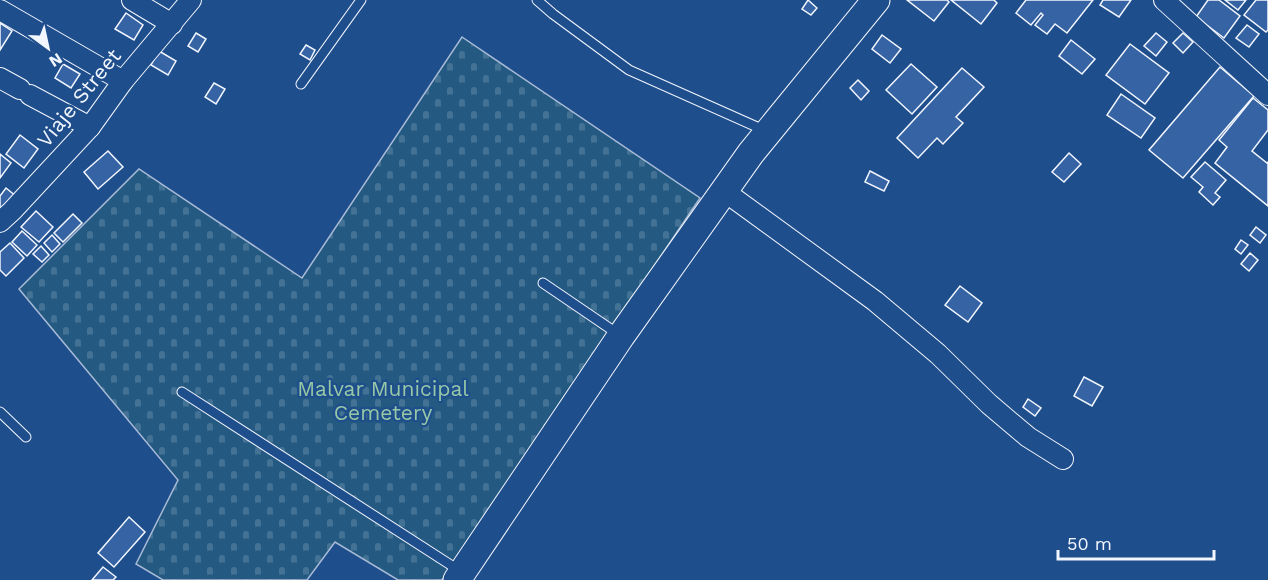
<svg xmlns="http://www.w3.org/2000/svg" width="1268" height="580" font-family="'Work Sans',sans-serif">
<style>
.cemetery{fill:url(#cemetery-stones);stroke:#a8bbd7;stroke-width:1.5}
.building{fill:#3563a3;stroke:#f2f6ff;stroke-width:1.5}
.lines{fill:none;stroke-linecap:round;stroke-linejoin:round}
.lane-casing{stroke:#f2f6ff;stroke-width:11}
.street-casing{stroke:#f2f6ff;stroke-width:22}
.secondary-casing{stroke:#f2f6ff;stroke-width:29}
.lane{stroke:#1f4e8c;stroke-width:9}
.street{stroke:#1f4e8c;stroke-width:20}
.secondary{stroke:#1f4e8c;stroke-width:27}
.labels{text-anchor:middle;stroke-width:4.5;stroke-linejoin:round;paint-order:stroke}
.street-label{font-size:21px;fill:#f2f6ff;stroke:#1f4e8c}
.park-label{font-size:21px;fill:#97c8a6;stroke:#1f4e8c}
</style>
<defs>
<pattern id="cemetery-stones" width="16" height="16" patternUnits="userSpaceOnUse" patternTransform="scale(1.5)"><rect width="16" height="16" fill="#245a82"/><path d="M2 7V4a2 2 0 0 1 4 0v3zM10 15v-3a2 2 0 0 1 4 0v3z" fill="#447295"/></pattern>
</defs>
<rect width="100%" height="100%" fill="#1f4e8c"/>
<path class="cemetery" d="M 462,37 L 700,198 L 442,580 L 398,580 L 335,542 L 307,580 L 163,580 L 136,564 L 178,480 L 19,289 L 139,169 L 302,278 Z"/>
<g class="building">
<path d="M 808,0 L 817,8 L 811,15 L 802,9 Z"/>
<path d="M 907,0 L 947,0 L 949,2 L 934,21 Z"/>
<path d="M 951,0 L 994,0 L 997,3 L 981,24 Z"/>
<path d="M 1026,0 L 1093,0 L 1067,33 L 1055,24 L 1047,34 L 1035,25 L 1043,15 L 1041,13 L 1031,25 L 1016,13 Z"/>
<path d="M 1103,0 L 1131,0 L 1119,17 L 1100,5 Z"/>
<path d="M 1208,0 L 1219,0 L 1240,16 L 1224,38 L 1196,17 Z"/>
<path d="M 1225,0 L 1246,0 L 1238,10 Z"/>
<path d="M 1256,0 L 1268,0 L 1268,30 L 1266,32 L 1244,15 Z"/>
<path d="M 126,13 L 143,25 L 134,40 L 115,29 Z"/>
<path d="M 0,23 L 12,31 L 0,50 Z"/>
<path d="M 1247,25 L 1259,34 L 1249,47 L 1236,38 Z"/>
<path d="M 196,33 L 206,39 L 198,52 L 188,46 Z"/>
<path d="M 1156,33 L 1167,42 L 1156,56 L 1144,46 Z"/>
<path d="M 1183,33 L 1193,42 L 1183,53 L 1173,43 Z"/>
<path d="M 882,35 L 901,49 L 890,63 L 872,49 Z"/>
<path d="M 1071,40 L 1095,59 L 1082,74 L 1059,56 Z"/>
<path d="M 1130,44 L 1169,73 L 1145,104 L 1106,75 Z"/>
<path d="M 306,45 L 315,50 L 310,60 L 300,54 Z"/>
<path d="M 159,51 L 176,61 L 168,75 L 151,65 Z"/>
<path d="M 63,64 L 80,74 L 71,88 L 55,78 Z"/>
<path d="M 911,64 L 937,87 L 912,114 L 886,90 Z"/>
<path d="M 1220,67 L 1254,96 L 1183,178 L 1149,150 Z"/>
<path d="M 962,68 L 984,87 L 956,117 L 963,123 L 943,144 L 937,138 L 918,158 L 897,138 Z"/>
<path d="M 858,80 L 869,91 L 861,100 L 850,88 Z"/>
<path d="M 214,83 L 225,89 L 216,104 L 205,97 Z"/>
<path d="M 1121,94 L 1155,118 L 1141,138 L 1107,115 Z"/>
<path d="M 1253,98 L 1268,110 L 1268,130 L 1252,151 L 1267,163 L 1268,162 L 1268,206 L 1215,163 L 1227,147 L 1219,140 Z"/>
<path d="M 20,135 L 38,149 L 24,168 L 6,154 Z"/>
<path d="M 108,151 L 123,167 L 98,189 L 84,172 Z"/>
<path d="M 1069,153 L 1081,164 L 1064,182 L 1052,172 Z"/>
<path d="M 0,154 L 11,163 L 0,178 Z"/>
<path d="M 1205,162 L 1226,180 L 1215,193 L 1220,197 L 1213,205 L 1199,192 L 1203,187 L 1191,177 Z"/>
<path d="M 870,171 L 889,181 L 884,191 L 865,182 Z"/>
<path d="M 6,188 L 17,197 L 0,214 L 0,196 Z"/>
<path d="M 36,211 L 53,227 L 39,242 L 21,227 Z"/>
<path d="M 73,214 L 82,223 L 63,242 L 54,233 Z"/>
<path d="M 1256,227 L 1266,235 L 1260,243 L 1250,235 Z"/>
<path d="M 22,231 L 37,245 L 27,256 L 12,242 Z"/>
<path d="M 52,235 L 60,244 L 52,252 L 44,243 Z"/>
<path d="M 1241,240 L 1248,245 L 1241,254 L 1235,249 Z"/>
<path d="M 10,243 L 24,258 L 6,276 L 0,270 L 0,252 Z"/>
<path d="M 41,246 L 49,255 L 42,262 L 33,254 Z"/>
<path d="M 1250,253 L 1258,260 L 1249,271 L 1241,264 Z"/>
<path d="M 960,286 L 982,303 L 968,322 L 945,305 Z"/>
<path d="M 1084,377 L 1103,387 L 1092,406 L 1074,396 Z"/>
<path d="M 1028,399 L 1041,408 L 1035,416 L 1023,407 Z"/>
<path d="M 129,517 L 145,532 L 114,567 L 98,553 Z"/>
<path d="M 103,567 L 116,577 L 113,580 L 92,580 Z"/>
</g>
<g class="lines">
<defs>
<g id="lane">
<path d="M 537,0 L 553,14 L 629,70 L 766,131"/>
<path d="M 301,84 L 361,0"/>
<path d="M 543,283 L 618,334"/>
<path d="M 182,392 L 460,571"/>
<path d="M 0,412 L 26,437"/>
</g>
<g id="street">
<path d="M 132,0 L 172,24"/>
<path d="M 1164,0 L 1268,95"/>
<path d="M 0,10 L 123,81"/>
<path d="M 0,78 L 20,89"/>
<path d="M 30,95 L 90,127"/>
<path d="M 724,191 L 875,301 L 938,354 L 989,404 L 1028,437 L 1063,459"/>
<path d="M 0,222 L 12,211 L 90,127 L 123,81 L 191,0"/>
</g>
<path id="secondary" d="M 457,580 L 621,336 L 751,153 L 876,0"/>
</defs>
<use href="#lane" class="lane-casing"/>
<use href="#street" class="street-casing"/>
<use href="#secondary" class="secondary-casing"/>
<use href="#lane" class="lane"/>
<use href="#street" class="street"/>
<use href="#secondary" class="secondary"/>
</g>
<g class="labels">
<g class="street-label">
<text transform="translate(79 98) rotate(-51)" y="7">Viaje Street</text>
</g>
<g class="park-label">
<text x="383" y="396">Malvar Municipal<tspan x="383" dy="24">Cemetery</tspan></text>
</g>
</g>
<g transform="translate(48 48) rotate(147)" stroke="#1f4e8c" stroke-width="4.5" paint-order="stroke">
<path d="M0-4.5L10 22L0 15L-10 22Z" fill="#f2f6ff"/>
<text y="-9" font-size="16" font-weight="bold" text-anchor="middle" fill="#f2f6ff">N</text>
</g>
<path d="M1058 550v9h156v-9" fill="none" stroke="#f2f6ff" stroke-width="3"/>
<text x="1067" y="550" font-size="18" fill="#f2f6ff" stroke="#1f4e8c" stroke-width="4.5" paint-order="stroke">50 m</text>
</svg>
